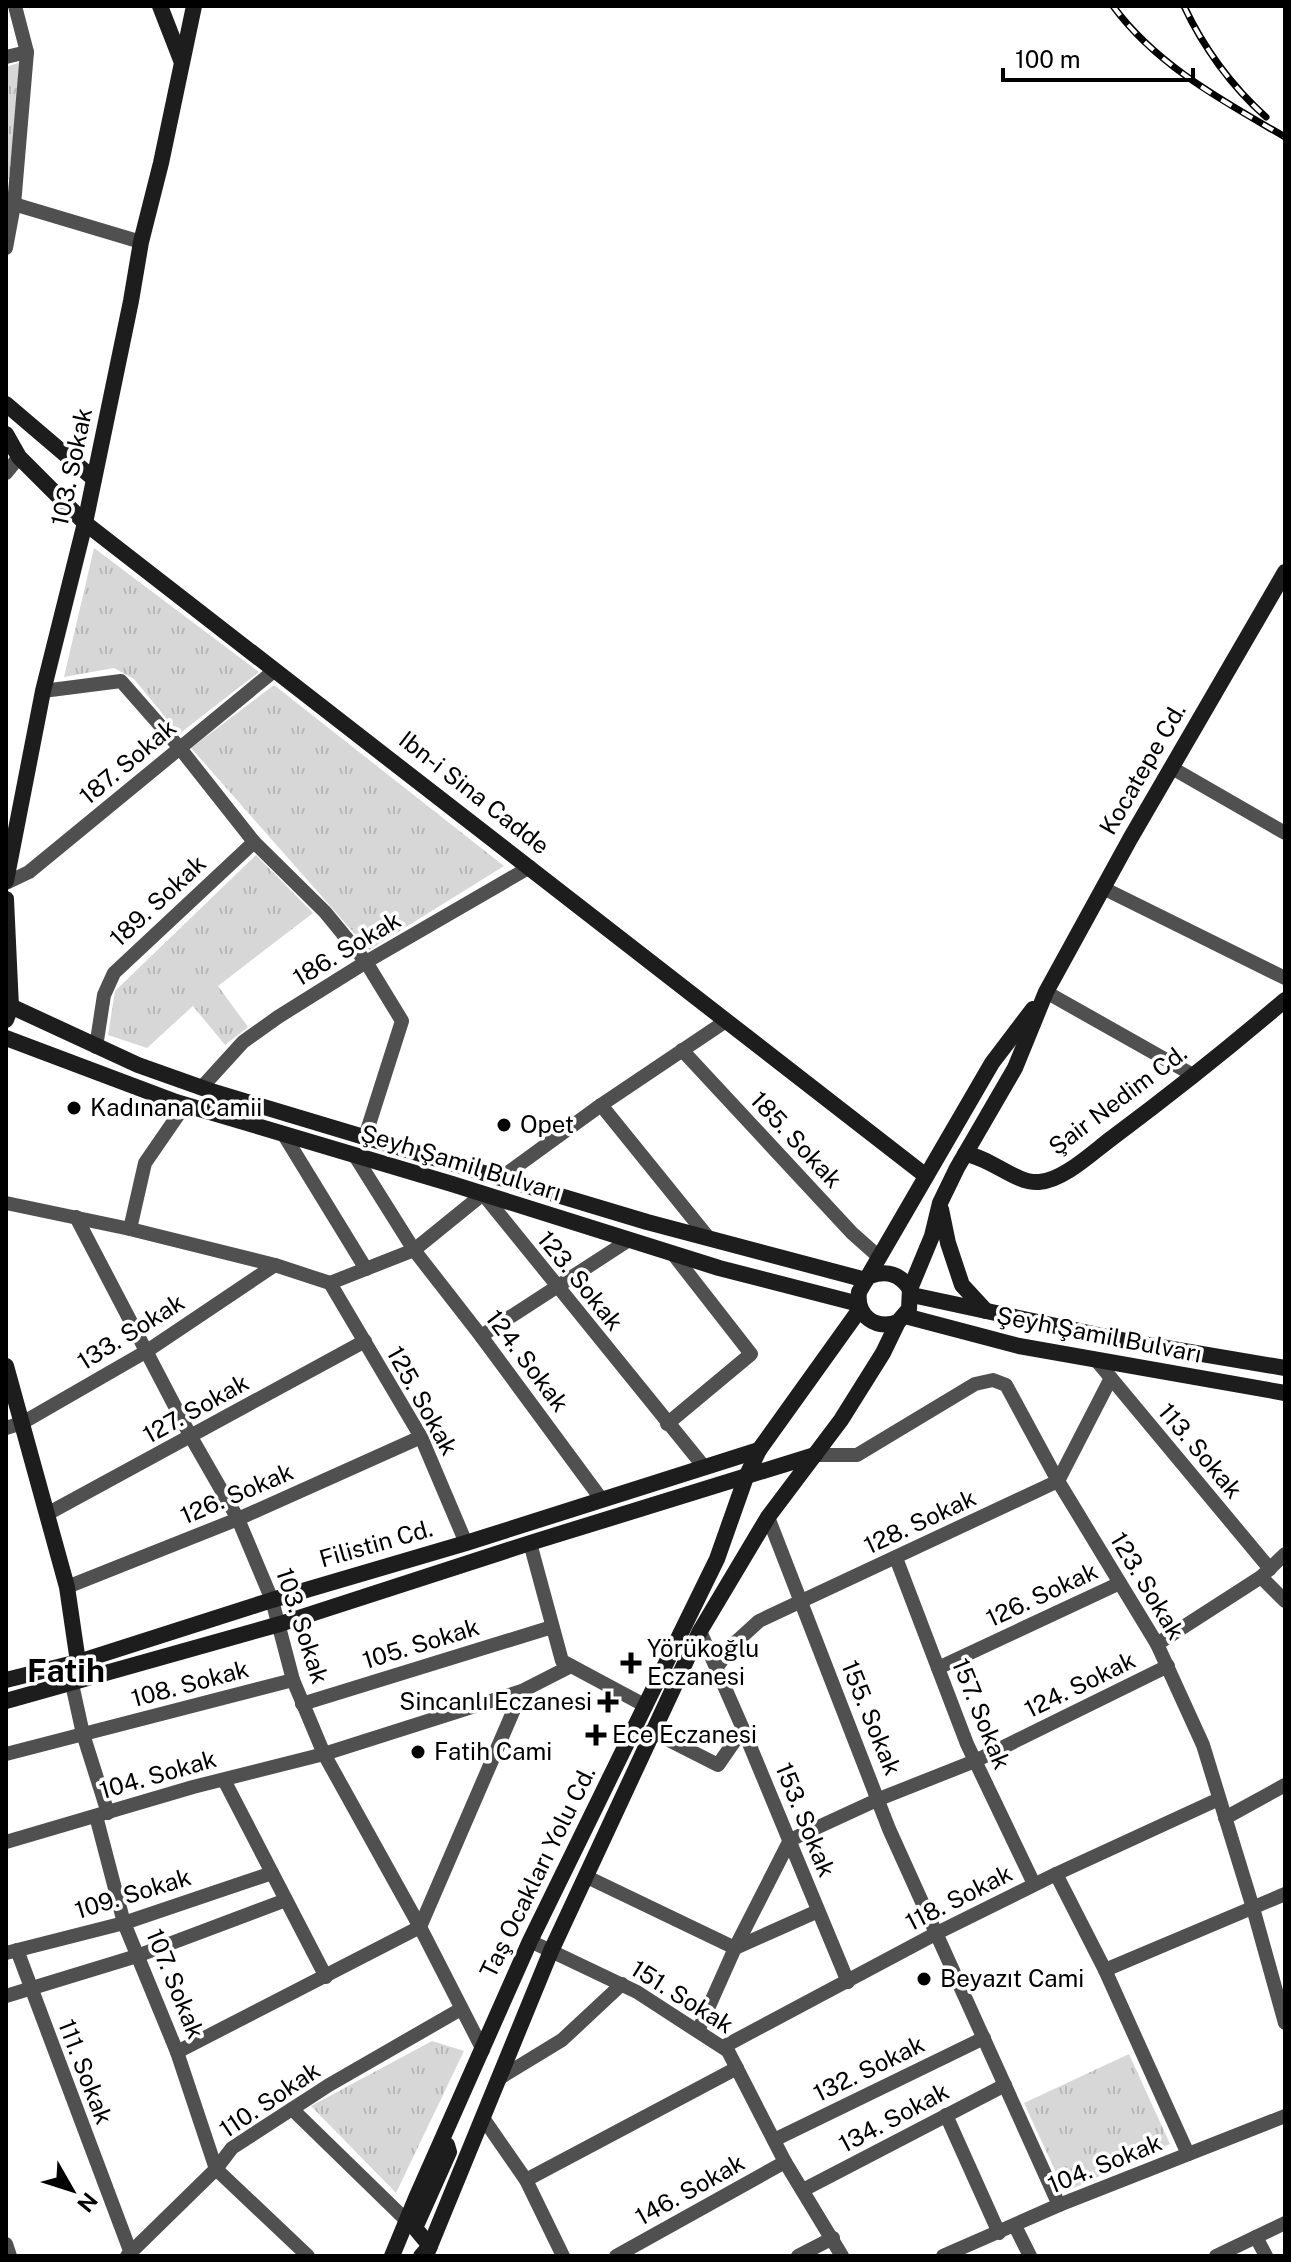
<svg xmlns="http://www.w3.org/2000/svg" width="1291" height="2262" font-family="'Public Sans',sans-serif">
<style>
.grass{fill:url(#grass-tufts)}
.lines{fill:none;stroke-linecap:round;stroke-linejoin:round}
.street{stroke:#505050;stroke-width:14}
.secondary{stroke:#1d1d1d;stroke-width:16}
.rail-casing{stroke:#000;stroke-width:7}
.rail{stroke:#fff;stroke-width:4;stroke-dasharray:12;stroke-linecap:butt}
.poi-dot{fill:#000;stroke:#fff;stroke-width:3}
.labels{text-anchor:middle;stroke-width:7;stroke-linejoin:round;paint-order:stroke}
.street-label{font-size:24px;fill:#000;stroke:#fff}
.poi-label{font-size:24px;fill:#000;stroke:#fff;text-anchor:start}
.district-label{font-size:32px;font-weight:bold;fill:#000;stroke:#fff}
</style>
<defs>
<pattern id="grass-tufts" width="24" height="20" patternUnits="userSpaceOnUse" patternTransform="scale(2)"><rect width="24" height="20" fill="#d7d7d7"/><path d="M3 7l-1-3M5 7V3M7 7l1-3M15 17l-1-3M17 17v-4M19 17l1-3" fill="none" stroke="#b7b7b7"/></pattern>
</defs>
<rect width="100%" height="100%" fill="#fff"/>
<g class="grass">
<path d="M 21,62 L 9,179 L 6,181 L 6,67 Z"/>
<path d="M 94,548 L 259,672 L 179,734 L 134,679 L 114,668 L 64,677 Z"/>
<path d="M 274,685 L 504,866 L 369,950 L 191,748 Z"/>
<path d="M 256,855 L 313,913 L 218,986 L 248,1027 L 225,1045 L 193,1006 L 147,1048 L 108,1035 L 115,991 Z"/>
<path d="M 432,2041 L 464,2051 L 396,2193 L 311,2106 Z"/>
<path d="M 1129,2054 L 1170,2144 L 1065,2192 L 1024,2103 Z"/>
</g>
<g class="lines">
<g class="street">
<path d="M 6,57 L 27,52"/>
<path d="M 7,202 L 141,242"/>
<path d="M 6,248 L 14,205 L 27,52 L 15,6"/>
<path d="M 6,473 L 19,457"/>
<path d="M 43,691 L 121,681 L 179,747 L 254,842 L 325,912 L 366,962 L 402,1021 L 365,1137"/>
<path d="M 1172,768 L 1285,833"/>
<path d="M 6,883 L 29,872 L 275,670"/>
<path d="M 1103,888 L 1285,978"/>
<path d="M 1046,992 L 1193,1075"/>
<path d="M 96,1047 L 104,995 L 114,973 L 254,842"/>
<path d="M 682,1050 L 852,1233 L 879,1257"/>
<path d="M 202,1087 L 243,1042 L 278,1017 L 366,962 L 530,867"/>
<path d="M 601,1105 L 707,1236"/>
<path d="M 284,1135 L 366,1269"/>
<path d="M 355,1156 L 414,1250 L 481,1336 L 602,1500"/>
<path d="M 502,1177 L 601,1105 L 726,1021"/>
<path d="M 6,1203 L 130,1229 L 145,1163 L 185,1105"/>
<path d="M 76,1217 L 191,1437 L 238,1519 L 272,1600 L 293,1680 L 324,1754 L 420,1927 L 483,2050"/>
<path d="M 130,1229 L 275,1265 L 330,1283 L 414,1250 L 483,1194 L 705,1468"/>
<path d="M 330,1283 L 421,1437 L 466,1543"/>
<path d="M 481,1336 L 629,1240"/>
<path d="M 1096,1360 L 1270,1569"/>
<path d="M 667,1424 L 751,1354 L 673,1254"/>
<path d="M 6,1428 L 22,1423 L 147,1351 L 275,1265"/>
<path d="M 815,1455 L 857,1455 L 975,1384 L 993,1380 L 1006,1385 L 1058,1481 L 1157,1644 L 1203,1745 L 1253,1908 L 1285,2023"/>
<path d="M 47,1514 L 365,1341"/>
<path d="M 768,1517 L 889,1829 L 1059,2205"/>
<path d="M 530,1543 L 562,1661 L 646,1706"/>
<path d="M 896,1558 L 967,1744 L 1034,1884"/>
<path d="M 1261,1577 L 1285,1601"/>
<path d="M 67,1587 L 238,1519 L 421,1437"/>
<path d="M 700,1631 L 743,1729 L 848,1982"/>
<path d="M 1157,1644 L 1261,1577 L 1285,1554"/>
<path d="M 716,1668 L 736,1642 L 759,1621 L 1058,1481 L 1111,1378"/>
<path d="M 938,1668 L 1120,1583"/>
<path d="M 72,1684 L 83,1734 L 108,1813"/>
<path d="M 302,1704 L 552,1627"/>
<path d="M 651,1731 L 718,1765 L 743,1729"/>
<path d="M 6,1754 L 293,1680"/>
<path d="M 224,1780 L 326,1977"/>
<path d="M 96,1816 L 124,1923 L 177,2052 L 216,2169 L 308,2256"/>
<path d="M 1225,1818 L 1285,1785"/>
<path d="M 6,1842 L 193,1787 L 324,1754 L 522,1691 L 571,1666"/>
<path d="M 1056,1874 L 1105,1970 L 1188,2154"/>
<path d="M 587,1877 L 735,1948"/>
<path d="M 530,1941 L 637,1992 L 728,2051 L 785,2162 L 842,2256"/>
<path d="M 735,1948 L 818,1911"/>
<path d="M 17,1950 L 132,2256"/>
<path d="M 6,1953 L 124,1923 L 272,1873"/>
<path d="M 1105,1970 L 1285,1894"/>
<path d="M 6,1996 L 137,1956 L 286,1900"/>
<path d="M 698,2031 L 735,1948 L 790,1840 L 879,1799 L 975,1761 L 1168,1666"/>
<path d="M 723,2047 L 937,1933 L 1056,1874 L 1219,1799"/>
<path d="M 177,2052 L 420,1927 L 522,1691"/>
<path d="M 498,2079 L 562,2040 L 622,1984"/>
<path d="M 292,2109 L 407,2221"/>
<path d="M 946,2115 L 999,2233"/>
<path d="M 483,2118 L 526,2180 L 563,2256"/>
<path d="M 774,2140 L 984,2038"/>
<path d="M 526,2180 L 737,2068"/>
<path d="M 803,2190 L 1005,2085"/>
<path d="M 1015,2226 L 1030,2256"/>
<path d="M 1256,2237 L 1266,2256"/>
<path d="M 6,2244 L 10,2256"/>
<path d="M 127,2256 L 216,2169 L 232,2148 L 329,2085 L 461,2009"/>
<path d="M 616,2256 L 785,2162"/>
<path d="M 798,2256 L 833,2238"/>
<path d="M 943,2256 L 1059,2205 L 1285,2116"/>
<path d="M 1216,2256 L 1285,2223"/>
</g>
<g class="secondary">
<path d="M 160,6 L 181,60"/>
<path d="M 6,404 L 94,479"/>
<path d="M 6,434 L 19,457 L 85,523 L 926,1176"/>
<path d="M 6,881 L 43,691 L 85,523 L 131,301 L 141,242 L 161,163 L 194,6"/>
<path d="M 6,899 L 11,1007 L 6,1020"/>
<path d="M 6,1004 L 138,1065 L 214,1092 L 647,1222 L 866,1280"/>
<path d="M 6,1038 L 176,1102 L 452,1184 L 719,1268 L 859,1304"/>
<path d="M 965,1154 C 990,1157 1016,1184 1039,1182 C 1063,1181 1093,1152 1112,1138 C 1171,1094 1229,1048 1285,1000"/>
<path d="M 941,1209 L 948,1243 L 962,1285 L 986,1311"/>
<path d="M 870,1276 C 887,1270 900,1274 910,1289"/>
<path d="M 912,1295 L 1131,1342 L 1285,1368"/>
<path d="M 905,1316 L 1019,1346 L 1285,1393"/>
<path d="M 898,1322 C 875,1330 856,1316 859,1292 L 992,1063 L 1033,1009"/>
<path d="M 6,1366 L 67,1587 L 78,1662 L 76,1671"/>
<path d="M 6,1680 L 78,1662 L 272,1600 L 466,1543 L 759,1450"/>
<path d="M 6,1701 L 280,1624 L 530,1543 L 815,1455"/>
<path d="M 427,2253 L 430,2246 L 415,2228 L 449,2152 L 447,2145"/>
<path d="M 392,2256 L 416,2198 L 530,1941 L 717,1559 L 746,1477 L 759,1450 L 860,1309"/>
<path d="M 421,2256 L 430,2246 L 551,1951 L 700,1631 L 768,1517 L 841,1420 L 883,1353 L 898,1322 L 909,1309 L 910,1289 L 932,1236 L 940,1203 L 957,1168 L 1015,1068 L 1046,992 L 1130,839 L 1285,572"/>
</g>
<defs>
<g id="rail">
<path d="M 1113,6 C 1156,65 1223,101 1285,137"/>
<path d="M 1184,6 C 1203,47 1232,87 1266,117"/>
</g>
</defs>
<use href="#rail" class="rail-casing"/>
<use href="#rail" class="rail"/>
</g>
<g class="poi-dot">
<circle cx="74" cy="1108" r="8"/>
<circle cx="504" cy="1125" r="8"/>
<path d="M627 1651h8v8h8v8h-8v8h-8v-8h-8v-8h8z"/>
<path d="M604 1690h8v8h8v8h-8v8h-8v-8h-8v-8h8z"/>
<path d="M592 1723h8v8h8v8h-8v8h-8v-8h-8v-8h8z"/>
<circle cx="418" cy="1752" r="8"/>
<circle cx="924" cy="1979" r="8"/>
</g>
<g class="labels">
<g class="street-label">
<text transform="translate(72 467) rotate(-78)" y="8">103. Sokak</text>
<text transform="translate(128 762) rotate(-40)" y="8">187. Sokak</text>
<text transform="translate(1143 769) rotate(-60)" y="8">Kocatepe Cd.</text>
<text transform="translate(474 793) rotate(38)" y="8">Ibn-i Sina Cadde</text>
<text transform="translate(158 901) rotate(-43)" y="8">189. Sokak</text>
<text transform="translate(347 949) rotate(-31)" y="8">186. Sokak</text>
<text transform="translate(1118 1100) rotate(-37)" y="8">Şair Nedim Cd.</text>
<text transform="translate(796 1140) rotate(47)" y="8">185. Sokak</text>
<text transform="translate(461 1163) rotate(17)" y="8">Şeyh Şamil Bulvarı</text>
<text transform="translate(580 1281) rotate(51)" y="8">123. Sokak</text>
<text transform="translate(131 1332) rotate(-32)" y="8">133. Sokak</text>
<text transform="translate(1099 1335) rotate(11)" y="8">Şeyh Şamil Bulvarı</text>
<text transform="translate(527 1361) rotate(53)" y="8">124. Sokak</text>
<text transform="translate(422 1401) rotate(61)" y="8">125. Sokak</text>
<text transform="translate(196 1409) rotate(-29)" y="8">127. Sokak</text>
<text transform="translate(1200 1451) rotate(50)" y="8">113. Sokak</text>
<text transform="translate(237 1494) rotate(-23)" y="8">126. Sokak</text>
<text transform="translate(920 1522) rotate(-25)" y="8">128. Sokak</text>
<text transform="translate(376 1544) rotate(-16)" y="8">Filistin Cd.</text>
<text transform="translate(1147 1586) rotate(59)" y="8">123. Sokak</text>
<text transform="translate(1042 1595) rotate(-25)" y="8">126. Sokak</text>
<text transform="translate(302 1626) rotate(72)" y="8">103. Sokak</text>
<text transform="translate(421 1644) rotate(-17)" y="8">105. Sokak</text>
<text transform="translate(190 1684) rotate(-15)" y="8">108. Sokak</text>
<text transform="translate(1080 1685) rotate(-26)" y="8">124. Sokak</text>
<text transform="translate(981 1714) rotate(68)" y="8">157. Sokak</text>
<text transform="translate(871 1718) rotate(68)" y="8">155. Sokak</text>
<text transform="translate(158 1775) rotate(-16)" y="8">104. Sokak</text>
<text transform="translate(805 1820) rotate(68)" y="8">153. Sokak</text>
<text transform="translate(538 1872) rotate(-64)" y="8">Taş Ocakları Yolu Cd.</text>
<text transform="translate(133 1894) rotate(-17)" y="8">109. Sokak</text>
<text transform="translate(959 1898) rotate(-27)" y="8">118. Sokak</text>
<text transform="translate(175 1984) rotate(68)" y="8">107. Sokak</text>
<text transform="translate(682 1997) rotate(32)" y="8">151. Sokak</text>
<text transform="translate(869 2069) rotate(-26)" y="8">132. Sokak</text>
<text transform="translate(85 2072) rotate(69)" y="8">111. Sokak</text>
<text transform="translate(270 2100) rotate(-34)" y="8">110. Sokak</text>
<text transform="translate(894 2118) rotate(-28)" y="8">134. Sokak</text>
<text transform="translate(1105 2164) rotate(-22)" y="8">104. Sokak</text>
<text transform="translate(690 2190) rotate(-29)" y="8">146. Sokak</text>
</g>
<g class="poi-label">
<text x="90" y="1116">Kadınana Camii</text>
<text x="520" y="1133">Opet</text>
<text x="647" y="1657">Yörükoğlu<tspan x="647" dy="28">Eczanesi</tspan></text>
<text x="592" y="1710" text-anchor="end">Sincanlı Eczanesi</text>
<text x="612" y="1743">Ece Eczanesi</text>
<text x="434" y="1760">Fatih Cami</text>
<text x="940" y="1987">Beyazıt Cami</text>
</g>
<g class="district-label">
<text x="66" y="1682">Fatih</text>
</g>
</g>
<rect width="1291" height="2262" fill="none" stroke="#000000" stroke-width="16"/>
<g transform="translate(72 2190) rotate(129)" stroke="#ffffff" stroke-width="6" paint-order="stroke">
<path d="M0-6L14 30L0 20L-14 30Z" fill="#000000"/>
<text y="-12" font-size="22" font-weight="bold" text-anchor="middle" fill="#000000">N</text>
</g>
<path d="M1003 68v12h190v-12" fill="none" stroke="#000000" stroke-width="4"/>
<text x="1015" y="68" font-size="24" fill="#000000" stroke="#ffffff" stroke-width="6" paint-order="stroke">100 m</text>
</svg>
